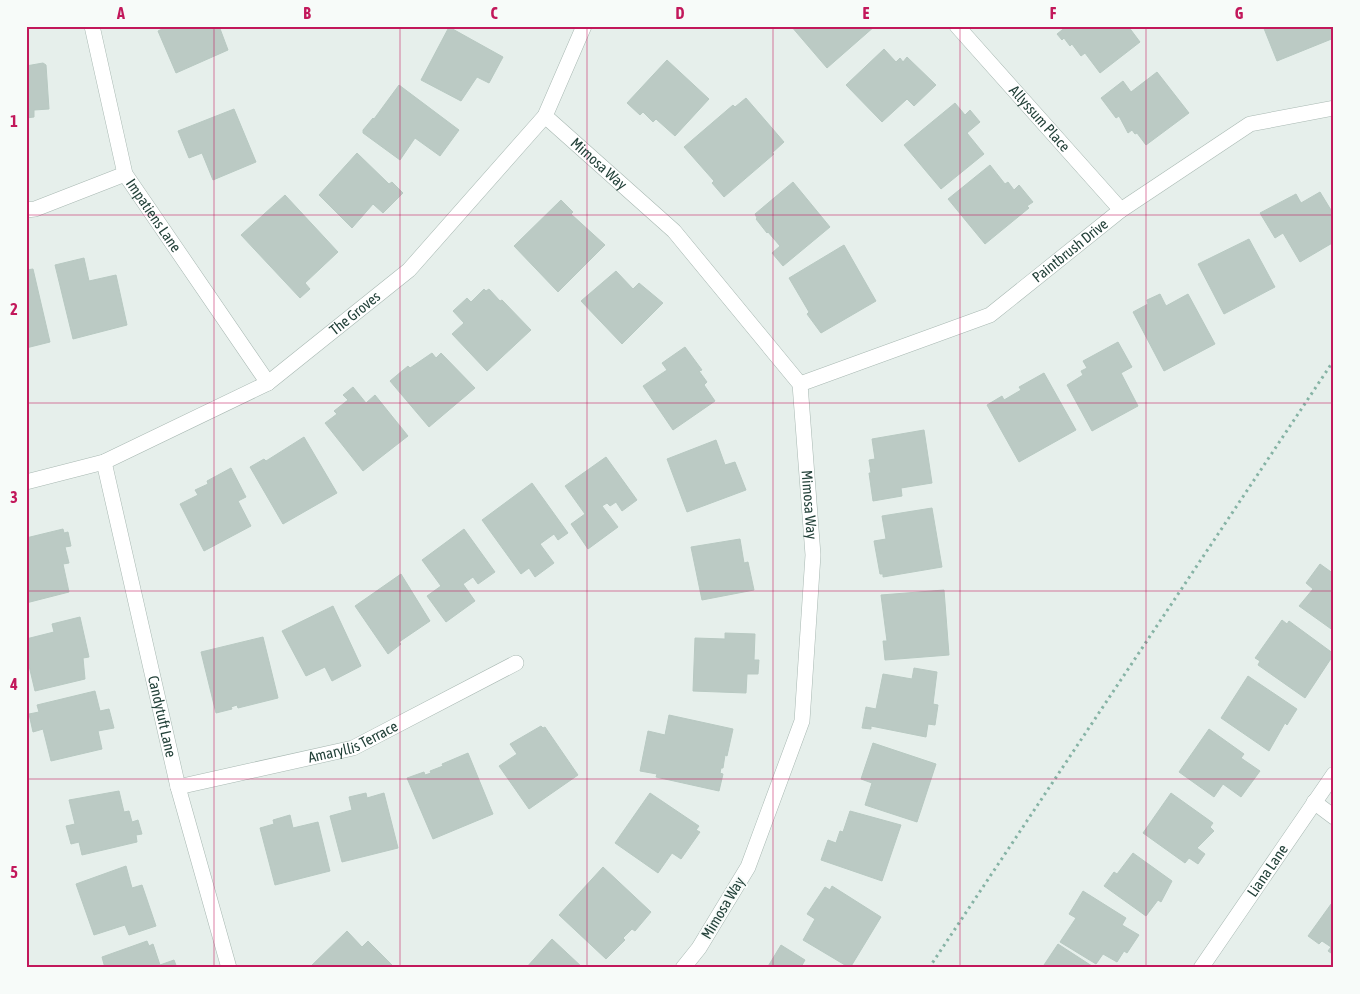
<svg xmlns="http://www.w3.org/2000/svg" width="1360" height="994" font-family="'Asap Condensed',sans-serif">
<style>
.building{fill:#bbcac4;stroke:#b8c9c2}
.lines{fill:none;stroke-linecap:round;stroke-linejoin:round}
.street-casing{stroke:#a8b8b2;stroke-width:16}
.path{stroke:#86b3a5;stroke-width:3;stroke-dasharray:2.5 4;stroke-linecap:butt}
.street{stroke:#fff;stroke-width:15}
.grid{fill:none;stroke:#c2185b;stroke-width:1;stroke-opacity:0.55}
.labels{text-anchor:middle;stroke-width:4;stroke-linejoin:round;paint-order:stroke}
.street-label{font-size:15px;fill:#24423a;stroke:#f7fbf9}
.neatline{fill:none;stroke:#c2185b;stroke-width:2}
.grid-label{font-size:16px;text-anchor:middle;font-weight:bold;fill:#c2185b}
</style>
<rect width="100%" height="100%" fill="#e6efeb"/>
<g class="building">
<path d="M 168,26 L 219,26 L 228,50 L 176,73 L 158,31 Z"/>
<path d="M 791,26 L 875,26 L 827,68 Z"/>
<path d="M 1067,26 L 1128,26 L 1140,42 L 1100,73 L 1085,53 L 1081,56 L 1072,44 L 1070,46 L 1064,38 L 1062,40 L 1057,34 Z"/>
<path d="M 1263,26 L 1330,26 L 1334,38 L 1277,61 Z"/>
<path d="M 449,27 L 503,57 L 489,83 L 477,77 L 461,101 L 421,80 Z"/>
<path d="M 884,49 L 896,62 L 900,58 L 903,62 L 907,57 L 936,85 L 914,106 L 907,99 L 882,122 L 846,85 Z"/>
<path d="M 667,60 L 709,99 L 675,136 L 656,119 L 653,122 L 643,112 L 640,115 L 627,103 Z"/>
<path d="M 43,63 L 46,65 L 49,109 L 34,110 L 34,117 L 26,118 L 26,66 Z"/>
<path d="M 1157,72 L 1189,113 L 1146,145 L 1137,133 L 1135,134 L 1132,130 L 1128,133 L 1119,116 L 1116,118 L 1101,98 L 1123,81 L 1131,92 Z"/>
<path d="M 399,85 L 459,130 L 440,156 L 415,138 L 400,160 L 363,133 L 363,130 L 373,118 L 374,119 Z"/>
<path d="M 746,98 L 784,142 L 772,153 L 774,154 L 724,197 L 712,183 L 714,181 L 684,147 L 733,105 L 735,107 Z"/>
<path d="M 955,103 L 965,115 L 970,110 L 980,122 L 967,133 L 984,154 L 941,189 L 904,145 Z"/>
<path d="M 234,109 L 256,162 L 213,180 L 202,153 L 189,158 L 178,131 Z"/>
<path d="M 357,153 L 389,184 L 392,182 L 403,193 L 383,213 L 373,204 L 352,228 L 319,195 Z"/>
<path d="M 990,165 L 1005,184 L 1008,182 L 1014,190 L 1019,185 L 1033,202 L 1027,206 L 1029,208 L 985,244 L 948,199 Z"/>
<path d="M 793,182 L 830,227 L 783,266 L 772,253 L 780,246 L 768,232 L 767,233 L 756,219 L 757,218 L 755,214 Z"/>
<path d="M 1320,192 L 1334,215 L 1334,242 L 1300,262 L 1283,233 L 1275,238 L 1260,213 L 1296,194 L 1301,203 Z"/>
<path d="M 285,195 L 338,252 L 305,283 L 310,289 L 300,298 L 241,235 Z"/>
<path d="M 561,200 L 573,212 L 571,214 L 605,245 L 558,292 L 514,246 Z"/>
<path d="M 1249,239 L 1275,287 L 1224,314 L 1198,264 Z"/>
<path d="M 844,245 L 876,301 L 821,333 L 807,314 L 809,312 L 789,278 Z"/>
<path d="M 84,258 L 89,281 L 116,275 L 127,325 L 73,339 L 55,265 Z"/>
<path d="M 33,269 L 50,342 L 26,348 L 26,270 Z"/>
<path d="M 616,271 L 633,289 L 639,283 L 663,303 L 622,344 L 581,301 Z"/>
<path d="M 484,289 L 486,291 L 489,289 L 500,301 L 502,300 L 531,330 L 487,371 L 452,334 L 464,323 L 453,311 L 467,298 L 471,302 Z"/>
<path d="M 1160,294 L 1166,306 L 1188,294 L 1215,344 L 1164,371 L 1133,312 L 1148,304 L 1147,300 Z"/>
<path d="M 1118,342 L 1132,367 L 1121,373 L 1138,406 L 1092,431 L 1067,385 L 1083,375 L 1081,371 L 1087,368 L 1083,361 Z"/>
<path d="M 685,347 L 702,370 L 699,371 L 707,382 L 704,385 L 715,401 L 673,430 L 643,386 L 667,370 L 662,363 Z"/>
<path d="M 432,353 L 436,358 L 441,353 L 475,388 L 429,427 L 390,381 L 408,366 L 410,368 Z"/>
<path d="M 1044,373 L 1076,430 L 1019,462 L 987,405 L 1002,396 L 1004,400 L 1021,390 L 1019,387 Z"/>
<path d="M 353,387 L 366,403 L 375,395 L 408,436 L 363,471 L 325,423 L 337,414 L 334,411 L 348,400 L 343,395 Z"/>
<path d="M 924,430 L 932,483 L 901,488 L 902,496 L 873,501 L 869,473 L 871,473 L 869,460 L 875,459 L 872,439 Z"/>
<path d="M 304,437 L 337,493 L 283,524 L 250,467 L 264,459 L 266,461 Z"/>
<path d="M 716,440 L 725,465 L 735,462 L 746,490 L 687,512 L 667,459 Z"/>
<path d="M 606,457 L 637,500 L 622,511 L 616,502 L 610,506 L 607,503 L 602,506 L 618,527 L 588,549 L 571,524 L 585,514 L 565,486 Z"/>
<path d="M 231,468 L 246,497 L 238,501 L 251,526 L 204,551 L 180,504 L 198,495 L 195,490 L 208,484 L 207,481 Z"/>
<path d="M 532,483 L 568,533 L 558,540 L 554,534 L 540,544 L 554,563 L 535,577 L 529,568 L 521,574 L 482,520 Z"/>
<path d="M 932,508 L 942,567 L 883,577 L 883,574 L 880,574 L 874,541 L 886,539 L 882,516 Z"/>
<path d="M 63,529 L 64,533 L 68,532 L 71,546 L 65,547 L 69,563 L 63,564 L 69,592 L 26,603 L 26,538 Z"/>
<path d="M 464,529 L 495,572 L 478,584 L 473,577 L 463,584 L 475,601 L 446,622 L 427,596 L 441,586 L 422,560 Z"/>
<path d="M 740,539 L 744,563 L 748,562 L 754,590 L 702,600 L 691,547 Z"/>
<path d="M 1320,564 L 1334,574 L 1334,631 L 1299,606 L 1313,589 L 1306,583 Z"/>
<path d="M 401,574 L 430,621 L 399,642 L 401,644 L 388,654 L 355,606 Z"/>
<path d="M 944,590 L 949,655 L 885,660 L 883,641 L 887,641 L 881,595 Z"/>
<path d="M 333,606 L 361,666 L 332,681 L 325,667 L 306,676 L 282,631 Z"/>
<path d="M 80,617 L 89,657 L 83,658 L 85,679 L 35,691 L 26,653 L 26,639 L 54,632 L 52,624 Z"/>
<path d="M 1282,620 L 1287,624 L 1289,621 L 1334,654 L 1305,698 L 1258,665 L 1260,661 L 1255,658 Z"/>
<path d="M 725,633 L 755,634 L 754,660 L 759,660 L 758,674 L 747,674 L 746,693 L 693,691 L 695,638 L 725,639 Z"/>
<path d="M 263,637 L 278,698 L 238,708 L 237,705 L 231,707 L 232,709 L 216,713 L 201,652 Z"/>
<path d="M 914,668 L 937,672 L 933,704 L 938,705 L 935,725 L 928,724 L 926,737 L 871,726 L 871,729 L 862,728 L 866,707 L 876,709 L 883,674 L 912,679 Z"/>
<path d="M 1248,676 L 1297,709 L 1287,725 L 1285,723 L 1269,751 L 1221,718 Z"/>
<path d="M 95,691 L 100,711 L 109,709 L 114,728 L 98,731 L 102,749 L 51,761 L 43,729 L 33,732 L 29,714 L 39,712 L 37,705 Z"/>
<path d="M 669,715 L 733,729 L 727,756 L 725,755 L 723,768 L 721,768 L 720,773 L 723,774 L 719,791 L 656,777 L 657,774 L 640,771 L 648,731 L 665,735 Z"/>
<path d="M 541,726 L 543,728 L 545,727 L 578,775 L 529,809 L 499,766 L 517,754 L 510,744 Z"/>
<path d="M 1209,729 L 1244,754 L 1241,758 L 1260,771 L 1241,797 L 1223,784 L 1214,797 L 1179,772 Z"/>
<path d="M 873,743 L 936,764 L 917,822 L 865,805 L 872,783 L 861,779 Z"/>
<path d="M 468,753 L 493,814 L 433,839 L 407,778 L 424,772 L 425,775 L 431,773 L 430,771 L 443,766 L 442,764 Z"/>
<path d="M 119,791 L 124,812 L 129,811 L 132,822 L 138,820 L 142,834 L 136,835 L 137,842 L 82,855 L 79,842 L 71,844 L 66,826 L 75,824 L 69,800 Z"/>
<path d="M 366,793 L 367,798 L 384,793 L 398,848 L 342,862 L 330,816 L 352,810 L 349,797 Z"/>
<path d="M 650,793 L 699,826 L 696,830 L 700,832 L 681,859 L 672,853 L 658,873 L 615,843 Z"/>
<path d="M 1171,793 L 1213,823 L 1210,827 L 1214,831 L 1197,848 L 1205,854 L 1198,864 L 1189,858 L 1185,863 L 1143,833 Z"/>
<path d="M 850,811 L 901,825 L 882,881 L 821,860 L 828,840 L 836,843 L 840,831 L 843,832 Z"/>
<path d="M 290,815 L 293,828 L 318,822 L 330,871 L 275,885 L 260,828 L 274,824 L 273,820 Z"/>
<path d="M 1133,853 L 1172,881 L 1161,902 L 1158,900 L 1146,916 L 1104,886 L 1114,872 L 1117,874 Z"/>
<path d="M 126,866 L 132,888 L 142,885 L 156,926 L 129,935 L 125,925 L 94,935 L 76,884 Z"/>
<path d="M 603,867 L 651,912 L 635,931 L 632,929 L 623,938 L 625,940 L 606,959 L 559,915 Z"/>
<path d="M 832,886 L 881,917 L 850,968 L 803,940 L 815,919 L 807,914 L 825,887 L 830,890 Z"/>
<path d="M 1083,891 L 1126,918 L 1122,925 L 1139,935 L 1127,953 L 1124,951 L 1117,962 L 1103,954 L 1096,964 L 1060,942 L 1076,918 L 1069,914 Z"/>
<path d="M 1334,900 L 1334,955 L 1328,951 L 1331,947 L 1322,941 L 1319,944 L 1308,936 Z"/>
<path d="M 347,931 L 362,947 L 368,941 L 393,966 L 309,968 Z"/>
<path d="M 552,939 L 583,968 L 526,968 Z"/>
<path d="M 147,941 L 149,946 L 153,944 L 160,965 L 174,960 L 177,968 L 105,968 L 102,957 Z"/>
<path d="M 1058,944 L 1095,968 L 1042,968 Z"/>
<path d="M 781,945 L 805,960 L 801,967 L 803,968 L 767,968 Z"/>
</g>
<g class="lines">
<defs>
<g id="street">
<path id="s1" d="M 92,26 L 125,174 L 268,383"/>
<path id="s2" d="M 957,26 L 1121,210"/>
<path id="s3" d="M 545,116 L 674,231 L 800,384 L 813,555 L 802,721 L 748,867 L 699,948 L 683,968"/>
<path d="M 26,210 L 35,209 L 125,174"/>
<path id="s4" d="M 800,384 L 990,315 L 1121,210 L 1250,124 L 1334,108"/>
<path id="s5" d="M 104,462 L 178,787 L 229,968"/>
<path id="s6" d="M 26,482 L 104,462 L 268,383 L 409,270 L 545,116 L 584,26"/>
<path id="s7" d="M 178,787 L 353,748 L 516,663"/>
<path d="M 1314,802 L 1334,817"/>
<path id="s8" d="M 1201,968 L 1334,774"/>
</g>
</defs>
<use href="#street" class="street-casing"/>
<path class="path" d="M 929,968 L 1334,360"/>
<use href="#street" class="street"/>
</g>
<path class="grid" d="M 214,26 L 214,968M 400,26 L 400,968M 587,26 L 587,968M 773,26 L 773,968M 960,26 L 960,968M 1146,26 L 1146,968M 26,215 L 1334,215M 26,403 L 1334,403M 26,591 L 1334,591M 26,779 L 1334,779"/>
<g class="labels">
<g class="street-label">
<text dy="5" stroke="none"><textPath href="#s2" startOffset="124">Allyssum Place</textPath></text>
<text dy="5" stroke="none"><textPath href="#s3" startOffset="72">Mimosa Way</textPath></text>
<text dy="5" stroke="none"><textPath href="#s1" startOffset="202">Impatiens Lane</textPath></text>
<text dy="5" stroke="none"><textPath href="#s4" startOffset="305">Paintbrush Drive</textPath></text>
<text dy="5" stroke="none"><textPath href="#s6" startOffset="374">The Groves</textPath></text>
<text dy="5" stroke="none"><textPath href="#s3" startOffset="492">Mimosa Way</textPath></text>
<text dy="5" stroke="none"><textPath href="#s5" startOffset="261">Candytuft Lane</textPath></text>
<text dy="5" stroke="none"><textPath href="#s7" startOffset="181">Amaryllis Terrace</textPath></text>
<text dy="5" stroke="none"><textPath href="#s8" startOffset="118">Liana Lane</textPath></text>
<text transform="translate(723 908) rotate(-59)" y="5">Mimosa Way</text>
</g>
</g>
<rect width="1360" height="994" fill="none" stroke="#f7fbf9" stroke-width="55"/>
<rect x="28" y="28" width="1304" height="938" class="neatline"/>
<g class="grid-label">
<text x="121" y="19">A</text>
<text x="307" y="19">B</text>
<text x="494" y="19">C</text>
<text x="680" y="19">D</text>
<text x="866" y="19">E</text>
<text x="1053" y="19">F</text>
<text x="1239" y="19">G</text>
<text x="14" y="127">1</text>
<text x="14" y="315">2</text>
<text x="14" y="503">3</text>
<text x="14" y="690">4</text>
<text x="14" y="878">5</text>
</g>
</svg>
